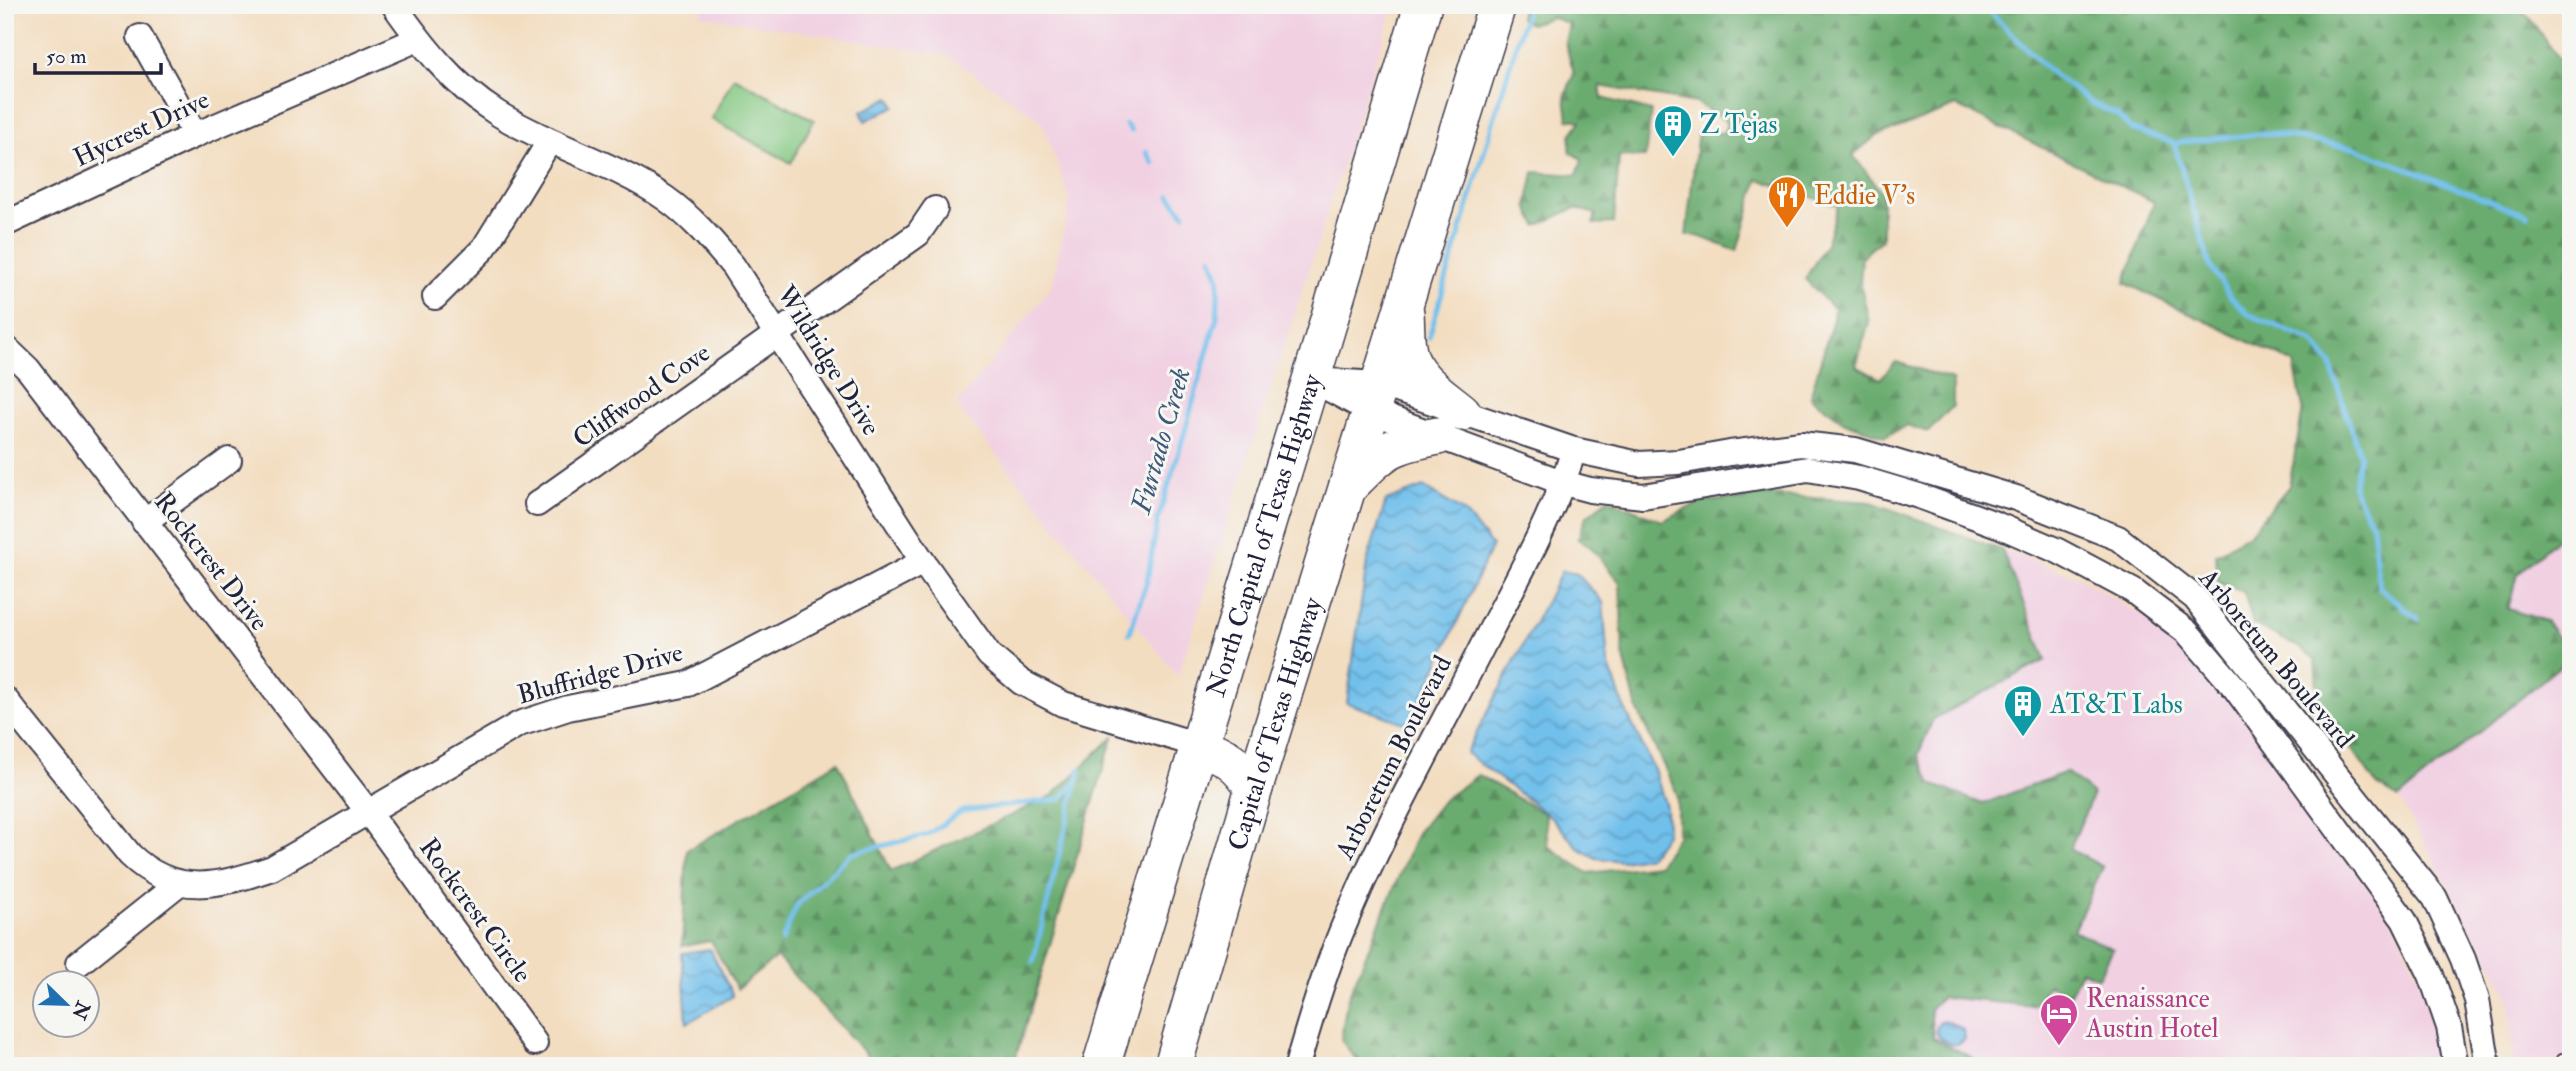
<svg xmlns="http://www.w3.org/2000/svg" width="2576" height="1071" font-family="'IM FELL Double Pica',serif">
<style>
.built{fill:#f1d0e2}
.grass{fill:#84c882;stroke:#53755e;stroke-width:2}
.forest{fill:url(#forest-firs);stroke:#466756;stroke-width:2}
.water{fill:url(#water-waves);stroke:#4a7194;stroke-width:2}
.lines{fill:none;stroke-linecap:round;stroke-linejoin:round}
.stream{stroke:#71c0ec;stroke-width:5}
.minor-casing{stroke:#413e4f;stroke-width:28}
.highway-casing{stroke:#413e4f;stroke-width:40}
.minor{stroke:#fff;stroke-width:24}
.highway{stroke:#fff;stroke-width:37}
.labels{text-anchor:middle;stroke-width:6;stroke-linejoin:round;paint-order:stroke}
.culture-label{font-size:26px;fill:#0d838f;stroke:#f6f6f2;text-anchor:start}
.street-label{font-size:26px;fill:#22223b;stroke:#f6f6f2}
.food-label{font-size:26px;fill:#c56008;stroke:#f6f6f2;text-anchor:start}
.hotel-label{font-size:26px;fill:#b23c85;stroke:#f6f6f2;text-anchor:start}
.water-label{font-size:28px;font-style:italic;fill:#3e5979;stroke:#f6f6f2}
</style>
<defs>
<pattern id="forest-firs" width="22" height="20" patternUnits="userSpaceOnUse" patternTransform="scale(1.75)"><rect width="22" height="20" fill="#6bac70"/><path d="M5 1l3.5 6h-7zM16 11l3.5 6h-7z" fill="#588c5d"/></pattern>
<pattern id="water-waves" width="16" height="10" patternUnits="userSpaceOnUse" patternTransform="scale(1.75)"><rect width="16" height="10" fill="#71c0ec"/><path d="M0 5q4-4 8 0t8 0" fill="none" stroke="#5c9cc0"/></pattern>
</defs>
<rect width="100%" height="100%" fill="#f6f6f2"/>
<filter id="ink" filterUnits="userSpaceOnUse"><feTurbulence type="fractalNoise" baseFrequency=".0143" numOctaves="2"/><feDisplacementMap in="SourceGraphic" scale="14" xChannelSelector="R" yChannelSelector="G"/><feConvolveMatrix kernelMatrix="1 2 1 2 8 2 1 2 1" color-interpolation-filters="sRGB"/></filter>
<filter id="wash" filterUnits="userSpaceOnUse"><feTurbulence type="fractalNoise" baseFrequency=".00686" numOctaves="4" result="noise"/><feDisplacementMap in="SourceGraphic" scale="28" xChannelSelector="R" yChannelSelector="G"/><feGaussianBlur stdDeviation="1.57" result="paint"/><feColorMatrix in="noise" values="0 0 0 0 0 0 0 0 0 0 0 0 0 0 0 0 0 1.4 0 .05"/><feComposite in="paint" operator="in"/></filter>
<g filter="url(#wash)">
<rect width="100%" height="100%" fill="#f3ddc0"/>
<g class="built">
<path d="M 703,5 L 1394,5 L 1178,676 L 956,405 L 1052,286 L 1070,199 L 1041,120 L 947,55 L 700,15 Z"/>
<path d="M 2571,526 L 2571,1066 L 2514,1066 L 2509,996 L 2399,798 L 2571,657 L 2546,622 L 2507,609 L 2518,574 Z"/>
<path d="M 2002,550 L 2080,578 L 2179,639 L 2247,713 L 2322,828 L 2386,909 L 2422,983 L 2440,1066 L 1972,1066 L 1974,1058 L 1933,1038 L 1930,1009 L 1942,997 L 1980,1000 L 2048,984 L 2081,970 L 2112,948 L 2073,931 L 2102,867 L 2070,849 L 2066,772 L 1983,804 L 1931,784 L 1918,755 L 1932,719 L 2046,660 Z"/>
</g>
<path class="grass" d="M 734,77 L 814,120 L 791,163 L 711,119 Z"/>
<g class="forest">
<path d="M 1523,5 L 2520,5 L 2571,76 L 2571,403 L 2564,408 L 2571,417 L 2571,526 L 2518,574 L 2508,609 L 2546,621 L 2571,657 L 2399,798 L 2377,785 L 2318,702 L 2315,659 L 2301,648 L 2253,624 L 2244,592 L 2218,583 L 2216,554 L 2250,533 L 2289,486 L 2303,409 L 2294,363 L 2125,283 L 2154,202 L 1957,106 L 1876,136 L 1853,155 L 1882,193 L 1882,239 L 1862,257 L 1860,281 L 1869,322 L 1856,366 L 1880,379 L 1896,362 L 1953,380 L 1953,406 L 1928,432 L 1907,425 L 1885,437 L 1845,422 L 1810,397 L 1833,319 L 1834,309 L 1805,279 L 1826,244 L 1838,206 L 1758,179 L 1737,251 L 1698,236 L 1686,236 L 1698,131 L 1723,133 L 1728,122 L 1696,103 L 1600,86 L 1602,98 L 1651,111 L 1645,157 L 1619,156 L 1614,223 L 1593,224 L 1596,214 L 1575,208 L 1537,226 L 1527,206 L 1534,172 L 1577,175 L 1582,159 L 1570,152 L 1571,135 L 1581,121 L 1568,119 L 1565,97 L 1574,73 L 1565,42 L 1569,24 L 1552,17 L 1530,24 L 1520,18 Z"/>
<path d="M 1771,495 L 1871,502 L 2002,550 L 2046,660 L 1933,719 L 1918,755 L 1931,784 L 1983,804 L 2066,772 L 2093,794 L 2070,849 L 2103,867 L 2073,931 L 2113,949 L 2098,978 L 2081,970 L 2070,994 L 2048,985 L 2034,1006 L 1942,997 L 1930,1009 L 1933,1038 L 1975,1059 L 1972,1066 L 1361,1066 L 1341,1040 L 1347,1000 L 1417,833 L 1444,799 L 1478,775 L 1545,814 L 1548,846 L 1588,873 L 1658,865 L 1677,836 L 1677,794 L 1637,709 L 1623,654 L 1620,583 L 1592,548 L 1578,539 L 1586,517 L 1608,499 L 1662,521 L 1701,502 Z"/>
<path d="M 1113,737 L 1013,1066 L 877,1066 L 777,957 L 737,989 L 711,941 L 682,946 L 687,850 L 838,762 L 891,871 L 1052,796 Z"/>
</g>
<g class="water">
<path d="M 890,97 L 895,106 L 865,121 L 861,112 Z"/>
<path d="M 1423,487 L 1464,512 L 1492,546 L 1410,725 L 1347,703 L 1367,562 L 1386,501 Z"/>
<path d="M 1562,571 L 1577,574 L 1603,602 L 1608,663 L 1624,707 L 1655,772 L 1666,807 L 1667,832 L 1650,856 L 1623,861 L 1596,858 L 1578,848 L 1552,818 L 1466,753 Z"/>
<path d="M 710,949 L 733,996 L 687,1023 L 682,953 Z"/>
<path d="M 1945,1020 L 1964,1030 L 1965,1039 C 1957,1049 1946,1043 1938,1037 C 1934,1029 1937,1023 1945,1020 Z"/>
</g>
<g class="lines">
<g class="stream">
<path d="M 1983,5 L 2050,72 L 2090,102 L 2117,115 L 2131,129 L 2174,143 L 2268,133 L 2355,148 L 2528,216"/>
<path d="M 1126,125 L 1131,131"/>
<path d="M 2174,143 L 2210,266 L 2230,296 L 2248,314 L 2312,341 L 2330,363 L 2360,455 L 2353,487 L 2372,525 L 2379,587 L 2418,619"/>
<path d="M 1146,152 L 1153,163"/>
<path d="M 1170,196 L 1184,214"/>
<path d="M 1429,337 L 1528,5"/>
<path d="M 1129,634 L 1147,581 L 1158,519 L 1181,445 L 1217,317 L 1219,279 L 1211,257"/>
<path d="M 782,941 L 797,905 L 852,853 L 927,835 L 962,811 L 1061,799 L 1077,781"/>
<path d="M 1033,962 L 1080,769"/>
</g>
</g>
</g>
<g filter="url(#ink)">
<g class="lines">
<defs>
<g id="minor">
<path d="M 394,5 C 423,46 454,86 497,113 C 550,146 614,163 665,198 C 692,217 712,241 733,266 L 923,562 L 989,655 L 1021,682 L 1063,704 L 1198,745"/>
<path d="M 140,37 L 195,135"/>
<path d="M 5,224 L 195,135 L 418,39"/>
<path d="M 435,297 L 484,248 L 549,142"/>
<path d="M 5,347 L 28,369 L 369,813 L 535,1043"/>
<path d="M 1311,380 L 1379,384 L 1574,450 L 1639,464 L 1679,462 L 1730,453 L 1801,444 L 1855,450 L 2016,498 L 2118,538 L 2195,598 L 2435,898 L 2463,959 L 2477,1000 L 2488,1066"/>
<path d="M 1318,383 L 1370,411 L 1564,483 L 1590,490 L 1643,496 L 1808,469 L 1859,478 L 1919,496 L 1998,525 L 2058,551 L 2133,591 L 2187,632 L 2235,688 L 2404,920 L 2431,975 L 2449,1027 L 2456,1066"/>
<path d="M 537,504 L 918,234 L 935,209"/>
<path d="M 144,522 L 229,460"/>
<path d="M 5,699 L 130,855 C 175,898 219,886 272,868 L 519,724 L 568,708 L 688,684 L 923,562"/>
<path d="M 79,963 L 178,884"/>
<path d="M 1297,1066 C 1310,1020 1324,974 1342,930 C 1382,832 1437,736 1485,641 C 1517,579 1553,516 1574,450"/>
<path d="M 2566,1066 L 2571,1063"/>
</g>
<g id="highway">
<path d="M 1405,313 C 1406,326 1405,339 1408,352 C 1413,378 1443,396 1462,412"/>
<path d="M 1350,485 C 1385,450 1389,445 1438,436"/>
<path d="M 1198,745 C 1226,756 1238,762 1254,788"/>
<path id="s1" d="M 1101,1066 L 1311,380 L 1423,5"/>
<path id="s2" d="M 1173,1066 L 1254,788 L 1497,5"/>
</g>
</defs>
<use href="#minor" class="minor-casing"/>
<use href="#highway" class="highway-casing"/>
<use href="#minor" class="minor"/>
<use href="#highway" class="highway"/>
</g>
</g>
<defs>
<symbol id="building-pin" viewBox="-11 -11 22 30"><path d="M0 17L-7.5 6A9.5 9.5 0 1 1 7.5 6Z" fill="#0f9aa8" stroke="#f6f6f2"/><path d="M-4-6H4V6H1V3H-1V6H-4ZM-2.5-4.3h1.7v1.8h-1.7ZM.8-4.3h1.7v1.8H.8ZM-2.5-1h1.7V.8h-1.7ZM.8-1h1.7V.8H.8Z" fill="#fff"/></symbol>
<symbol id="restaurant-pin" viewBox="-11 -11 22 30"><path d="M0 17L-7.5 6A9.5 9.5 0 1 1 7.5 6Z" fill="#e8710a" stroke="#f6f6f2"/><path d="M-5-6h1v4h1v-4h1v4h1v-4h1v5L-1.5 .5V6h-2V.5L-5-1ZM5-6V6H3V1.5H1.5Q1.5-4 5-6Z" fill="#fff"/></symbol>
<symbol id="hotel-pin" viewBox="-11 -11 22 30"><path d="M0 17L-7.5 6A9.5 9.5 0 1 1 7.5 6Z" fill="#d1479c" stroke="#f6f6f2"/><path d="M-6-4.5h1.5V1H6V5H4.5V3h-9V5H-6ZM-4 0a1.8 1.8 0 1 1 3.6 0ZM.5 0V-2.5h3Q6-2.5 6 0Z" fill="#fff"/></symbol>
</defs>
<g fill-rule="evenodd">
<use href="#building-pin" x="1651" y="102" width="44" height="60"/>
<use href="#restaurant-pin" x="1765" y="173" width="44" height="60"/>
<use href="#building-pin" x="2001" y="682" width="44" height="60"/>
<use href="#hotel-pin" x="2037" y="991" width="44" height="60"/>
</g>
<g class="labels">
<g class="culture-label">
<text x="1700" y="133">Z Tejas</text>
<text x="2050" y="713">AT&amp;T Labs</text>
</g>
<g class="street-label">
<text transform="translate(141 128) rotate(-25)" y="9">Hycrest Drive</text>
<text transform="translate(829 360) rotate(58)" y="9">Wildridge Drive</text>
<text transform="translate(641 395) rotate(-35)" y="9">Cliffwood Cove</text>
<text dy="9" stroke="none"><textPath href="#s1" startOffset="555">North Capital of Texas Highway</textPath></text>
<text transform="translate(212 561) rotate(52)" y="9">Rockcrest Drive</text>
<text transform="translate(2277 658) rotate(50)" y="9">Arboretum Boulevard</text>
<text transform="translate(600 673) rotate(-15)" y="9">Bluffridge Drive</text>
<text dy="9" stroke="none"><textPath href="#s2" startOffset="357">Capital of Texas Highway</textPath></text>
<text transform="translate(1393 757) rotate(-63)" y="9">Arboretum Boulevard</text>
<text transform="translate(476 910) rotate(54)" y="9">Rockcrest Circle</text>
</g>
<g class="food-label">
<text x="1814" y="204">Eddie V's</text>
</g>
<g class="hotel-label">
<text x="2086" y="1007">Renaissance<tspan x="2086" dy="30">Austin Hotel</tspan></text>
</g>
<g class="water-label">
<text transform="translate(1160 440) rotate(-74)" y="10">Furtado Creek</text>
</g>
</g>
<rect width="2576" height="1071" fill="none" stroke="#f6f6f2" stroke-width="28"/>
<g transform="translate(66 1004) rotate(113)"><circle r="33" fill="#f6f6f2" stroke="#a1a1a9" stroke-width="2"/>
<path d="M0-5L12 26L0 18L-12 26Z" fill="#1f6fb2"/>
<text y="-10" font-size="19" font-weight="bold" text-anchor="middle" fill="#22223b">N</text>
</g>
<path d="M35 63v10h126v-10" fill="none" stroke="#22223b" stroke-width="3.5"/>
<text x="46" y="63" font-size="21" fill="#22223b" stroke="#f6f6f2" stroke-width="5" paint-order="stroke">50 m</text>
</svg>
